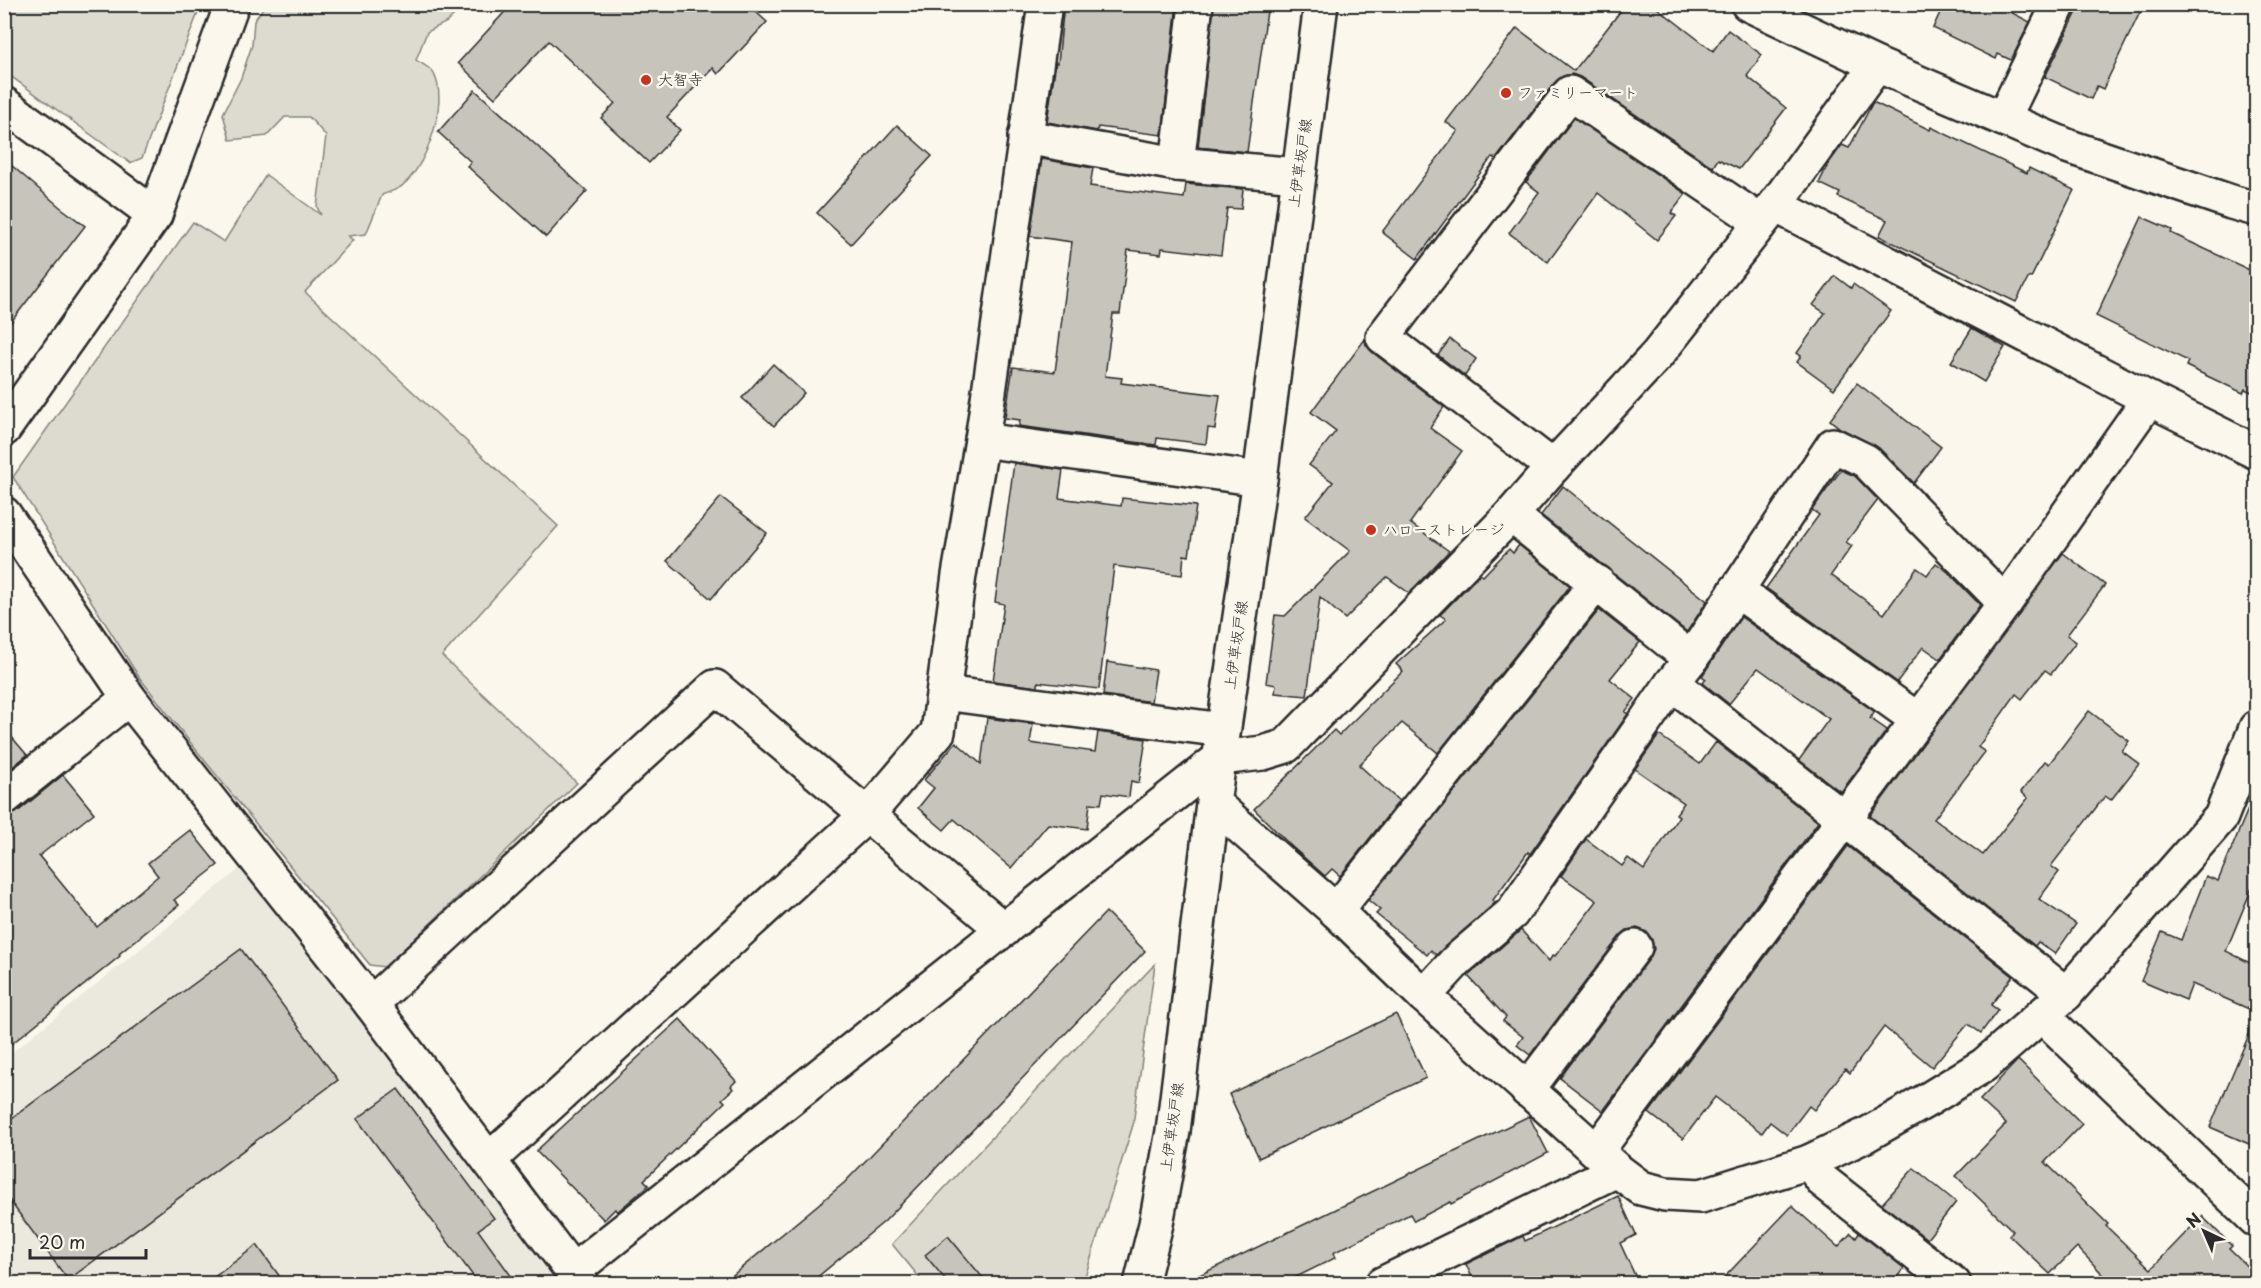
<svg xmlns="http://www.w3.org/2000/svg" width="2261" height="1288" font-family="'Playpen Sans','Klee One',sans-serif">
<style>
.built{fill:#ebe8de}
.green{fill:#dddad0;stroke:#84827e;stroke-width:1.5}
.building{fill:#c7c4bc;stroke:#2b2b2b;stroke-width:1.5}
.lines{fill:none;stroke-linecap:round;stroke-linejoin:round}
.minor-casing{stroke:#2b2b2b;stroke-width:38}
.major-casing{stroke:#2b2b2b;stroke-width:38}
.minor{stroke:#fbf7ec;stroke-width:33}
.major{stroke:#fbf7ec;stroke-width:33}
.poi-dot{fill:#c8321e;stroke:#fbf7ec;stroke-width:2}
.labels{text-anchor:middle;stroke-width:5;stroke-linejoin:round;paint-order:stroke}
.poi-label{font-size:15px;fill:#2b2b2b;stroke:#fbf7ec;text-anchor:start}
.street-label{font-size:15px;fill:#2b2b2b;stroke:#fbf7ec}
</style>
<rect width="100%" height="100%" fill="#fbf7ec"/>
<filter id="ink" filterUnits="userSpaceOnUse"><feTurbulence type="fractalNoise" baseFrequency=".0167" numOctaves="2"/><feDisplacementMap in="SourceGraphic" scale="12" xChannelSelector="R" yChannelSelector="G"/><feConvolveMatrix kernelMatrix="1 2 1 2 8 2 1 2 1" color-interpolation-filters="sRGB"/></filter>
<g filter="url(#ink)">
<path class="built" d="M 241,868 L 354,1008 L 488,1185 L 559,1283 L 5,1284 L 5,1058 Z"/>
<g class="green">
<path d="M 5,4 L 201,5 L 142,158 L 130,163 L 5,72 Z"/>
<path d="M 265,5 L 464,5 L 447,22 L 427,32 L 416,60 C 422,64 431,68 434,74 C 449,103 427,165 403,185 C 398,190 389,192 382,195 L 366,234 L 348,236 L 353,240 L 305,292 L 558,526 L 442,656 L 577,783 L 385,967 L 370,965 L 193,746 L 139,677 L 13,477 L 193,222 L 224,242 L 266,175 L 321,215 L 317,207 L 326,136 L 309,117 L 285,117 L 267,136 L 230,140 L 223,114 L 241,78 L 252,45 L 254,21 Z"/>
<path d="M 1155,964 L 1133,1125 L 1083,1283 L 924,1283 L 892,1244 Z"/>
</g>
<g class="building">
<path d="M 512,4 L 747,4 L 767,22 L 718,74 L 713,68 L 667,117 L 680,130 L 649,163 L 601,118 L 615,103 L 549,41 L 495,98 L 458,63 Z"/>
<path d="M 1064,4 L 1177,4 L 1162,135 L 1098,127 L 1097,131 L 1047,122 L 1056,62 L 1058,63 Z"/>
<path d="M 1214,4 L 1268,4 L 1247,152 L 1198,147 Z"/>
<path d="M 1626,4 L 1652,4 L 1713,51 L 1728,30 L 1762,55 L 1747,76 L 1786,108 L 1739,169 L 1718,159 L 1713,167 L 1580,77 L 1572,74 L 1563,76 L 1555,82 L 1496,159 L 1492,157 L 1417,259 L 1382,232 L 1458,131 L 1446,122 L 1517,28 L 1574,71 Z"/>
<path d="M 1944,4 L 1995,4 L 2030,22 L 2011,60 L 1998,54 L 1996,59 L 1933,28 Z"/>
<path d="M 2081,4 L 2144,4 L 2103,89 L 2097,86 L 2091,99 L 2045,77 Z"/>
<path d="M 475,90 L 587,191 L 546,237 L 467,166 L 471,162 L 438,132 Z"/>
<path d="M 1873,102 L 1930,130 L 1931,127 L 2027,173 L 2029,168 L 2074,190 L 2031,278 L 2029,277 L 2016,302 L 1879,236 L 1887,220 L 1838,197 L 1840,193 L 1819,183 L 1829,163 L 1842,145 L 1849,148 Z"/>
<path d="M 1574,118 L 1686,194 L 1671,213 L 1676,216 L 1657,240 L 1598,193 L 1548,262 L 1509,233 L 1539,192 L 1526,182 Z"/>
<path d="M 897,125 L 932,156 L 851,244 L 817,213 Z"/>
<path d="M 4,159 L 60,207 L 85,226 L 4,331 Z"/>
<path d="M 1042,159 L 1093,168 L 1090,186 L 1184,198 L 1186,184 L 1243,189 L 1241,209 L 1227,208 L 1221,255 L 1162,248 L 1161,254 L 1128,250 L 1120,314 L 1113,314 L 1105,376 L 1122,378 L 1121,383 L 1220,395 L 1215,429 L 1208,428 L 1206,444 L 1157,438 L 1156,445 L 1019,426 L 1020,420 L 1005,418 L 1013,367 L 1055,372 L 1072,242 L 1030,236 Z"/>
<path d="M 2142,217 L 2172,230 L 2171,233 L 2256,273 L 2256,394 L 2245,389 L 2243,393 L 2186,366 L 2188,361 L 2096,316 Z"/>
<path d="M 1835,276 L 1851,288 L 1853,284 L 1891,311 L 1834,389 L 1797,362 L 1801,356 L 1797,353 L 1825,313 L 1813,305 Z"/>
<path d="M 1972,328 L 2005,347 L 1984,382 L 1951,362 Z"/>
<path d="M 1365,339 L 1366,345 L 1372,352 L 1444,407 L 1430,428 L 1462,451 L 1410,523 L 1449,551 L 1409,593 L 1387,577 L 1345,619 L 1320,597 L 1307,696 L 1275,693 L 1276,685 L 1266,683 L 1275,615 L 1285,616 L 1350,551 L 1305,517 L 1333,482 L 1309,465 L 1336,431 L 1311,412 Z"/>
<path d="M 1450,339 L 1476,359 L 1465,376 L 1438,355 Z"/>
<path d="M 773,364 L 804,393 L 774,426 L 742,398 Z"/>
<path d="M 1857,383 L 1941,447 L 1914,483 L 1879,448 L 1840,428 L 1830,420 Z"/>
<path d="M 1014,463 L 1063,470 L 1059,498 L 1121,506 L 1122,498 L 1196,506 L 1189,556 L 1184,555 L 1182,575 L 1114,566 L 1099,689 L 1038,682 L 1038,687 L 993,681 L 1004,604 L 995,602 Z"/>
<path d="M 1841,470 L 1855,476 L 1878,500 L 1846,542 L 1852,546 L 1831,575 L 1884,614 L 1917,568 L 1927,575 L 1936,563 L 1948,572 L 1980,605 L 1940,659 L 1923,647 L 1897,682 L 1766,588 L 1819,515 L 1812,510 Z"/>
<path d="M 1563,486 L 1707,601 L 1687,632 L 1541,515 Z"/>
<path d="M 721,497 L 767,533 L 711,599 L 667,561 Z"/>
<path d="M 1519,545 L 1570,586 L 1438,753 L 1402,723 L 1359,765 L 1399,801 L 1340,876 L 1332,869 L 1325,876 L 1291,846 L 1254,809 L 1334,730 L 1339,735 L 1403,671 L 1396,664 L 1446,619 L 1440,615 L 1480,574 L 1483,576 L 1509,549 L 1513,553 Z"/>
<path d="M 2063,553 L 2105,585 L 2067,635 L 2076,642 L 2051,674 L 2045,670 L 2022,699 L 2016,694 L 1978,747 L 1985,752 L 1934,819 L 1983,855 L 2028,798 L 2021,792 L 2045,761 L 2049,764 L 2089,711 L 2129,741 L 2122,751 L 2139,764 L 2111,800 L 2105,796 L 2051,866 L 2059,872 L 2039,899 L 2076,924 L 2055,954 L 2038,942 L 2035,946 L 1870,816 Z"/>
<path d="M 1599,610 L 1640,642 L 1610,679 L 1635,699 L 1625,712 L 1628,714 L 1530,854 L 1528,852 L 1493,900 L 1495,903 L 1436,955 L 1431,950 L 1427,955 L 1376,914 L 1380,910 L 1368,900 Z"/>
<path d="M 1741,617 L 1875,712 L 1870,718 L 1887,730 L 1841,792 L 1799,760 L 1829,719 L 1758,668 L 1729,704 L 1703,683 L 1706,679 L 1702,676 Z"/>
<path d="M 1107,662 L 1156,670 L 1151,702 L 1103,695 Z"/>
<path d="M 987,718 L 1033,724 L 1030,743 L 1095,752 L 1098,732 L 1146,739 L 1139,783 L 1131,781 L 1129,797 L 1103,793 L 1101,804 L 1090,803 L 1087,829 L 1048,824 L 1011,868 L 954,819 L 944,830 L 918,808 L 934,788 L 924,780 L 956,742 L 981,764 Z"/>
<path d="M 4,728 L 27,755 L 4,774 Z"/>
<path d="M 1659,735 L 1700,764 L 1716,742 L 1818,822 L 1603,1111 L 1560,1078 L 1650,958 L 1654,949 L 1652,940 L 1647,932 L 1637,928 L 1627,930 L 1620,936 L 1530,1055 L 1517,1045 L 1523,1037 L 1503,1021 L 1506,1017 L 1468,976 L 1521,930 L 1549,961 L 1553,955 L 1555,956 L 1597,901 L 1561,876 L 1586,839 L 1622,866 L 1628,858 L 1644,870 L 1679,816 L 1676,814 L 1684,803 L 1635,769 Z"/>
<path d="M 63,775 L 94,813 L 39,856 L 97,927 L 158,876 L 148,863 L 190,830 L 218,865 L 174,900 L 179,905 L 119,954 L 120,956 L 4,1050 L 4,816 L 16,813 Z"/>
<path d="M 2256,790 L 2256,878 L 2226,951 L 2256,966 L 2256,1012 L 2192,984 L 2186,1000 L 2141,981 L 2162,932 L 2181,940 L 2206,876 L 2218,881 Z"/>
<path d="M 1848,846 L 2013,976 L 1991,1005 L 1998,1010 L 1981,1033 L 1968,1024 L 1932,1067 L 1884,1027 L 1850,1073 L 1845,1069 L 1814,1110 L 1809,1106 L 1787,1135 L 1770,1122 L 1762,1133 L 1715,1097 L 1683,1139 L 1649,1113 Z"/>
<path d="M 1106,912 L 1145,951 L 885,1221 L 809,1284 L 722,1284 L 844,1183 Z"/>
<path d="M 241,949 L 338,1080 L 68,1280 L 4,1193 L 4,1124 Z"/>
<path d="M 1396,1014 L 1426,1078 L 1259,1158 L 1229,1094 Z"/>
<path d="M 2256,1018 L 2256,1147 L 2210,1127 Z"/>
<path d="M 680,1019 L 736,1081 L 731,1086 L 733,1089 L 722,1099 L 725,1102 L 644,1180 L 649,1185 L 617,1212 L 615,1209 L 604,1220 L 536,1151 Z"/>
<path d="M 2018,1060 L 2082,1124 L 2045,1162 L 2108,1224 L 2106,1226 L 2151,1269 L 2202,1216 L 2232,1246 L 2229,1249 L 2256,1275 L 2256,1284 L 2112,1284 L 2077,1247 L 2050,1274 L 2009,1235 L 2013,1231 L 1956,1176 L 2006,1124 L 1980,1100 Z"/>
<path d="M 398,1089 L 494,1218 L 478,1230 L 517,1284 L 479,1284 L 357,1119 Z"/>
<path d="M 1529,1116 L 1548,1153 L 1451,1204 L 1450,1202 L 1414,1221 L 1410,1214 L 1333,1253 L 1335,1258 L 1282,1284 L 1181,1284 Z"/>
<path d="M 1914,1168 L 1956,1202 L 1927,1239 L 1882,1204 Z"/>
<path d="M 1618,1196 L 1636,1235 L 1620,1243 L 1639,1284 L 1475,1284 L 1466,1264 L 1523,1236 L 1525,1241 Z"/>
<path d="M 1792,1206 L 1838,1247 L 1851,1233 L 1856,1238 L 1859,1233 L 1904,1268 L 1892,1284 L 1718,1284 Z"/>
<path d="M 948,1236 L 988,1284 L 949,1284 L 925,1255 Z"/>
<path d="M 257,1245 L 285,1284 L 205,1284 Z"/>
</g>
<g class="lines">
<defs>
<g id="minor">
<path d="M 1748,4 L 1877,65 L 2067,146 L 2231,202 L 2256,209"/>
<path d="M 4,104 L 155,215"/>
<path d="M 2003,119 L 2059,4"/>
<path d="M 1025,137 L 1177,164 L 1298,175"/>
<path d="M 1177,164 L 1196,4"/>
<path d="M 1775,205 L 2149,399 L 2256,452"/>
<path d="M 4,429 L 155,215 L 232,4"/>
<path d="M 982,440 L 1260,479"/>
<path d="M 1553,467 L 1383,337 L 1570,93 L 1761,222"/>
<path d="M 4,514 L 129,698 L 371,1004 L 582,1284"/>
<path d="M 1511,515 L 1691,659"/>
<path d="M 1736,590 L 1918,720"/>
<path d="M 1672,683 L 2066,994"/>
<path d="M 944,693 L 1223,730"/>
<path d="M 4,798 L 129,698"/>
<path d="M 1213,803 L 1336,911 L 1424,996 L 1617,1170 L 1641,1188 L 1665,1194 L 1701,1196 L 1809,1162 L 1866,1135 L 1929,1099 L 1984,1065 L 2066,994 L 2221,817 L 2256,728"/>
<path d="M 1336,911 L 1597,582"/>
<path d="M 1424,996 L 1457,960 L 1512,913 L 1672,683 L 1691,659 L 1833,445 L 1866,461 L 2005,603"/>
<path d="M 371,1004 L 715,687 L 1004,930"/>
<path d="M 2042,1015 L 2256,1220"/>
<path d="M 1527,1090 L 1635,947"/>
<path d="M 1597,1151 L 2005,603 L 2149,399"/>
<path d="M 489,1160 L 868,814 L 938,732 L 959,575 L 982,440 L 1045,4"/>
<path d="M 1809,1162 L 1823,1181 L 1954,1284"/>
<path d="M 573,1271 L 1220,758 L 1263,753 L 1286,746 L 1511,515 L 1553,467 L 1657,355 L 1775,205 L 1877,65"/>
<path d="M 1382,1284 L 1617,1170"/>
</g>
<path id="major" d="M 1141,1284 L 1156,1224 L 1173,1131 L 1213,803 L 1260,479 L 1321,4"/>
</defs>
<use href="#minor" class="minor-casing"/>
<use href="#major" class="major-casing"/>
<use href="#minor" class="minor"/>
<use href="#major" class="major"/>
</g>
</g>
<g class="poi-dot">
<circle cx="646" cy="80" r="6"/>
<circle cx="1506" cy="93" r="6"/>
<circle cx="1371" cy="530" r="6"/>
</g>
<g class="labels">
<g class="poi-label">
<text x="658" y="85">大智寺</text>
<text x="1518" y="98">ファミリーマート</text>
<text x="1383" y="535">ハローストレージ</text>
</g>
<g class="street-label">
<text transform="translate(1300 163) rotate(-82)" y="5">上伊草坂戸線</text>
<text transform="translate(1236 645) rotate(-82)" y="5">上伊草坂戸線</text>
<text transform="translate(1172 1127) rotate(-82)" y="5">上伊草坂戸線</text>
</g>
</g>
<rect width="2261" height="1288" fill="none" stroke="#fbf7ec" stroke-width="24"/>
<rect x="12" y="12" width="2237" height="1264" fill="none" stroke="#2b2b2b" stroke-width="2" filter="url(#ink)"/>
<g transform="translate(2204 1231) rotate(316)" stroke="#fbf7ec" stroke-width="4.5" paint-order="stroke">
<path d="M0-4.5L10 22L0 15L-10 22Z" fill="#2b2b2b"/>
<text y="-9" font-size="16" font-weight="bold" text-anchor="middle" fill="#2b2b2b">N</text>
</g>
<path d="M30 1249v9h116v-9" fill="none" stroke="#2b2b2b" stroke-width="3"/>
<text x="39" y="1249" font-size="18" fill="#2b2b2b" stroke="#fbf7ec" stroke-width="4.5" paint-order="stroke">20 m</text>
</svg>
